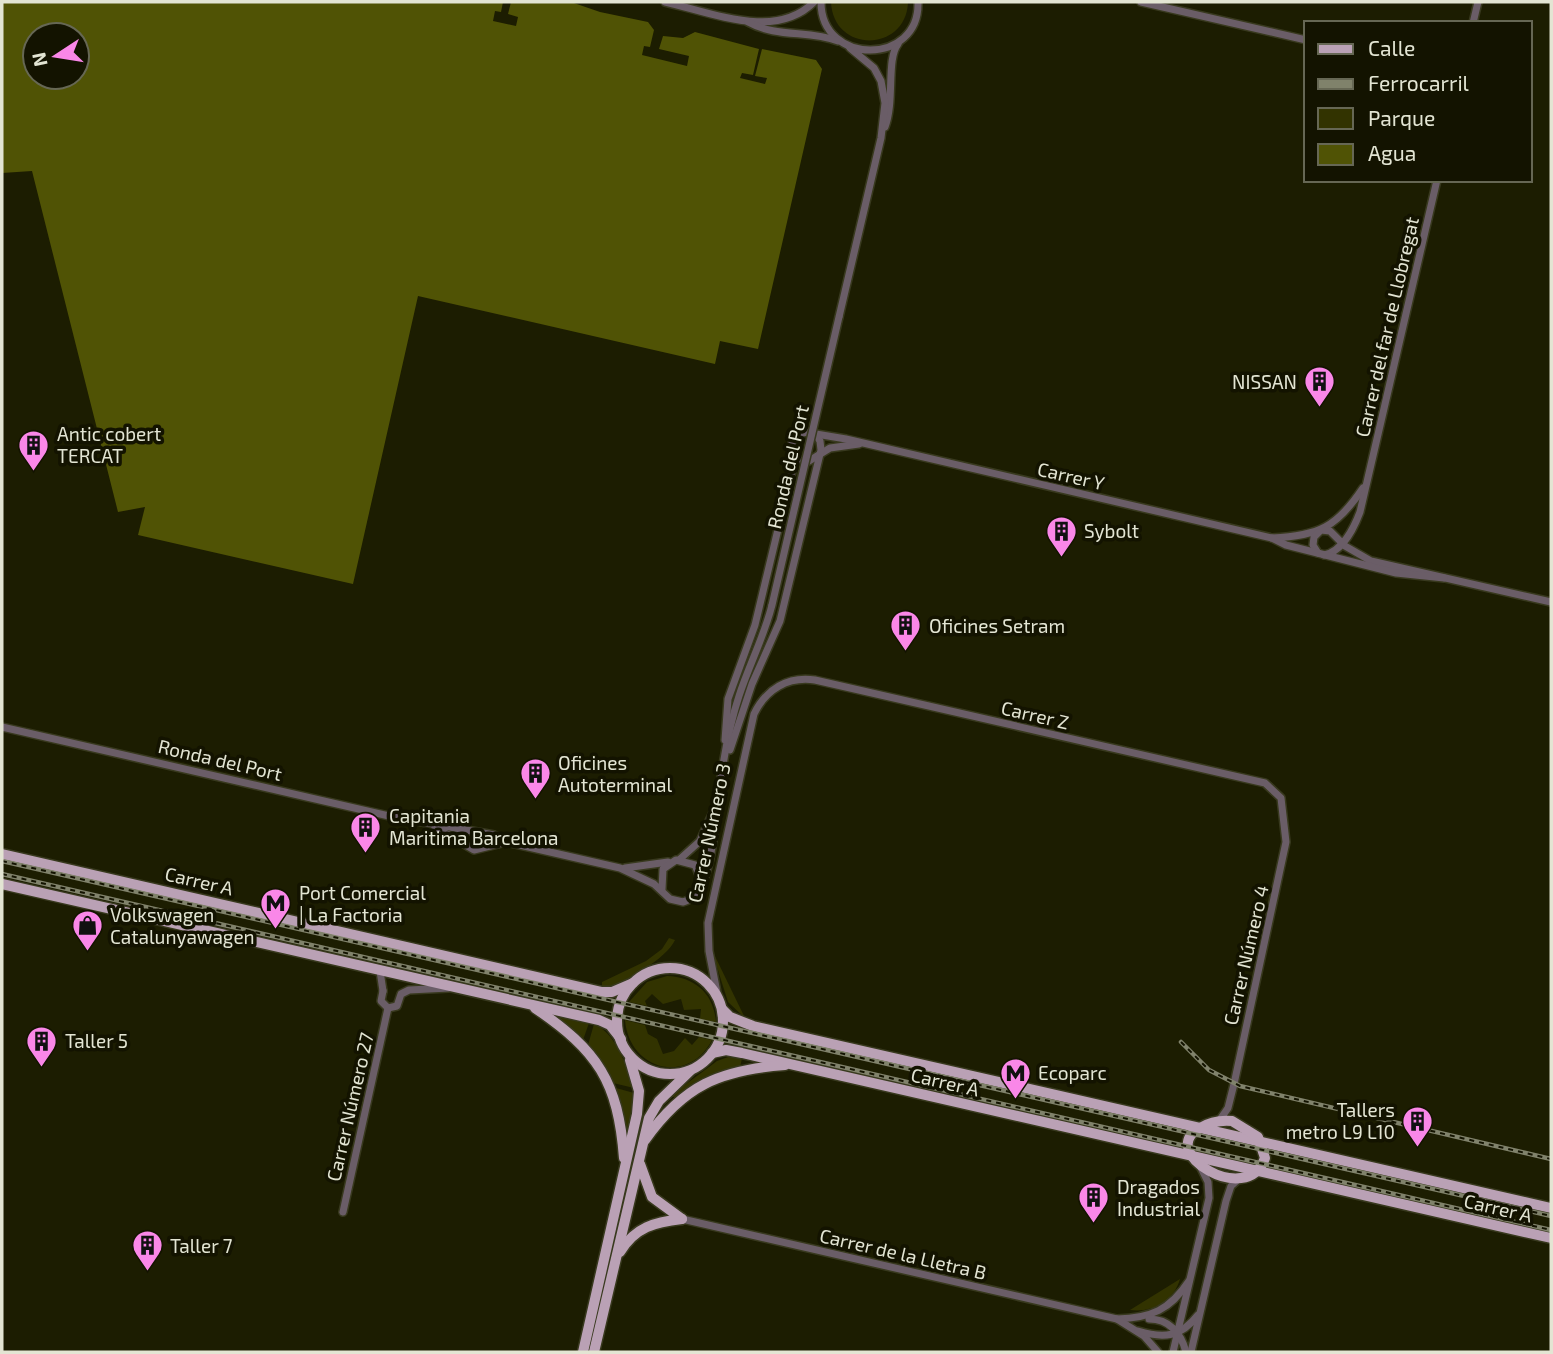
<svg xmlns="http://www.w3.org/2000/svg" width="1553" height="1354" font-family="'Exo 2',sans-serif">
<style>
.green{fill:#323300}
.water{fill:#505305;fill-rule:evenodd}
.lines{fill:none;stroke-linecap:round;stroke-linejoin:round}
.minor-casing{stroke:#38391e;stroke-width:10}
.major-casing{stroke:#38391e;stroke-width:13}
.minor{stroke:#6a5d67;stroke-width:7}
.major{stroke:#baa1b5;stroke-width:10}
.rail-casing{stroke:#80826b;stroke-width:4.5}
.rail{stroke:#131300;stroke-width:2;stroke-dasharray:5;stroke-linecap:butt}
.minor-bridge-casing{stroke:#38391e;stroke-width:10;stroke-linecap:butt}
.minor-bridge{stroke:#6a5d67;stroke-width:7}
.labels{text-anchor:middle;stroke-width:7;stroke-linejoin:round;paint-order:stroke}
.street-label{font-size:19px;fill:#e3e5d3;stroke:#131300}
.poi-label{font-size:19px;fill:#e3e5d3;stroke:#131300;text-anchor:start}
</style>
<rect width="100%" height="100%" fill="#1c1d01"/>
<g class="green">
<path d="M 831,2 L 908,2 L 908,3 C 905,53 833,53 831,2 Z"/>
<path d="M 669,938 L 675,940 C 667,958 622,986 602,988 L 602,982 L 646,961 L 662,949 Z"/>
<path d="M 711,948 L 745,1018 L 728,1002 Z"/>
<path d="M 667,976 C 695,977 714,994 716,1022 L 700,1019 L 701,1009 L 684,1010 L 681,999 L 663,1004 L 652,994 L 645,1001 L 647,1006 L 629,1002 L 647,982 Z"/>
<path d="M 552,1015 L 589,1023 L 583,1040 Z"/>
<path d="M 625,1020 L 645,1025 L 648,1034 L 657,1039 L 663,1054 L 674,1051 L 685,1038 L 692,1045 L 699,1037 L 712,1040 C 688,1086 629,1070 625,1020 Z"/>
<path d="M 594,1024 C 616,1033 627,1067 634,1088 L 613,1083 L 588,1045 Z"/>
<path d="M 728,1057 L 742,1058 L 740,1068 L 677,1098 L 670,1096 L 717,1061 Z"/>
<path d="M 616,1088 L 634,1093 L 628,1144 Z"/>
<path d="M 1180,1279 C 1174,1301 1152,1313 1130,1310 Z"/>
</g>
<path class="water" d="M 2,2 L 503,2 L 501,12 L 495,11 L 493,21 L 516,26 L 518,17 L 508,14 L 511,2 L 571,2 L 600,12 L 648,22 L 654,30 L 650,47 L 644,46 L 642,55 L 687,66 L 689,56 L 659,49 L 663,36 L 683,38 L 695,32 L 759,49 L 753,75 L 742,73 L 740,78 L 765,84 L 767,78 L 755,76 L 762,49 L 816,60 L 822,69 L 758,349 L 720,341 L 715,364 L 418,296 L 353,584 L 138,535 L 145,507 L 118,512 L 32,171 L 2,173 ZM 35,35 L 77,35 L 77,77 L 35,77 Z"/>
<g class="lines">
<defs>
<g id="minor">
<path d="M 665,2 C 711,12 775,41 814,2"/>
<path d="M 821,2 C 821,66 920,66 918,2"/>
<path d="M 1141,2 L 1306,40"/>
<path d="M 748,22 C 777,38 808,30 838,41"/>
<path d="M 1473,23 L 1478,2"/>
<path d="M 885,127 C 895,101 886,59 898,44"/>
<path d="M 839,317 L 881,138 L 885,103 L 881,81 L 874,68 L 850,48"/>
<path d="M 794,454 L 799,460 L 809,461 L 830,448 L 859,444"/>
<path d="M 1272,538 C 1319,536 1337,527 1363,488"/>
<path d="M 1318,553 L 1313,545 L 1314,537 L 1321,530 L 1330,531 L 1345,546 L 1371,561 L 1551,602"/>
<path d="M 1324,555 C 1342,552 1354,528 1360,512 L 1437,180"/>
<path d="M 2,727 L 389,816 L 494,835 L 506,842 L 620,868 L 654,884 L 670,899 L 683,902 C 712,895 714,827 718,801 C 722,767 728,729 739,696 C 749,665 764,637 772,605"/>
<path d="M 725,740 L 728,699 L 755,625 L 793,467 L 792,442 L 804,432 L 846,439 L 1272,538 L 1286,545 L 1396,573 L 1444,578"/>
<path d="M 730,750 L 752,684 L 780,621 L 821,450 L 820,441 L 816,435"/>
<path d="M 435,827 L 474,850 L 506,842"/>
<path d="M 680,859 L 700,841 L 714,810"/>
<path d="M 625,868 L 668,862"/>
<path d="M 662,889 L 663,869 L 676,860 L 695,865 L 702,882"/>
<path d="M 380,971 L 383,991"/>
<path d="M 383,991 L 381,1001 L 388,1008"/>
<path d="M 719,1003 L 709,951 L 708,923 L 754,714 C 766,689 788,676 815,680 L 1265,783 L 1281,798 L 1286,842 L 1234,1084 L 1228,1108 L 1219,1121"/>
<path d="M 388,1008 L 397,1006 L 401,994 L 409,990 L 449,988"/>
<path d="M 343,1212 L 388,1008"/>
<path d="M 682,1219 L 1117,1319 C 1151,1318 1170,1310 1189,1281"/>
<path d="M 1117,1319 L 1144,1336 L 1158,1352"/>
<path d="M 1149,1319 C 1169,1319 1181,1333 1186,1352"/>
<path d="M 1138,1331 C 1164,1339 1181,1337 1198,1315"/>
<path d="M 1173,1352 L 1209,1198 L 1208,1182 L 1201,1168"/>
<path d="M 1191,1352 L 1226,1201 L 1231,1186 L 1241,1177"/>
</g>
<g id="major">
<path d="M 2,854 L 602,992 L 612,992 L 633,983"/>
<path d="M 2,884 L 599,1020 L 610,1025 L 621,1039"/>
<circle cx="670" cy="1021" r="53"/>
<path d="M 535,1008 C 598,1051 618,1081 624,1158"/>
<path d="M 722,1009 L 730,1017 L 753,1026 L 1551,1208"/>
<path d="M 712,1053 L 726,1050 L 742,1053 L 1551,1238"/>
<path d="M 1232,1121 L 1258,1137 L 1265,1158 C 1247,1209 1155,1151 1200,1128 C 1210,1122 1221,1120 1232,1121 Z"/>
<path d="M 645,1140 C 684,1085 720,1070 785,1065"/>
<path d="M 640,1164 L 652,1197 L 682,1219"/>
<path d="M 620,1252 C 635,1227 655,1222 682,1219"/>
<path d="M 583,1352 L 637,1114 L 639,1091 L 630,1060"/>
<path d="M 594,1352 L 649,1118 L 659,1101 L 690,1071"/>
</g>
</defs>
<use href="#minor" class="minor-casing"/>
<use href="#major" class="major-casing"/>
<use href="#minor" class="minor"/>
<use href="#major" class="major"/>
<defs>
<g id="rail">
<path d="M 2,861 L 1551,1216"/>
<path d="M 2,874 L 1551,1230"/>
<path d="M 1181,1042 L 1209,1070 L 1240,1086 L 1551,1159"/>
</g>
</defs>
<use href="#rail" class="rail-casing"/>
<use href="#rail" class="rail"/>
<defs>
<path id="minor-bridge" d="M 772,605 L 839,317"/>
</defs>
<use href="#minor-bridge" class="minor-bridge-casing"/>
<use href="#minor-bridge" class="minor-bridge"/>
</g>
<defs>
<symbol id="building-pin" viewBox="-11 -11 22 30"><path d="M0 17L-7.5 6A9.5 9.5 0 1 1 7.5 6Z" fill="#fa87e8" stroke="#131300"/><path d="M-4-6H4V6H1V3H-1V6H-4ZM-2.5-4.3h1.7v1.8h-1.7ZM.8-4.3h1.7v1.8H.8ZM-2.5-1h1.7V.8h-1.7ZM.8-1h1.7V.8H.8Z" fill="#111"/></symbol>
<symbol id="metro-pin" viewBox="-11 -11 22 30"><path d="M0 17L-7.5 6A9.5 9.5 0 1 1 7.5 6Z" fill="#fa87e8" stroke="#131300"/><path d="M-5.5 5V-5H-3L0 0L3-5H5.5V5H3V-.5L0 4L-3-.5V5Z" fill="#111"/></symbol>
<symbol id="shop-pin" viewBox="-11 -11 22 30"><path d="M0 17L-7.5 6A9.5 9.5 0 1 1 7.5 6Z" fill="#fa87e8" stroke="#131300"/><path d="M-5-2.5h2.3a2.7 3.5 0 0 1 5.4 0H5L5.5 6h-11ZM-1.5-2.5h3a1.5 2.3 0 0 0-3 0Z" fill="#111"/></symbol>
</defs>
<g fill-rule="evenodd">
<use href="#building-pin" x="1302" y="364" width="35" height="47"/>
<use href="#building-pin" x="16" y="428" width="35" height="47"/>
<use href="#building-pin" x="1044" y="514" width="35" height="47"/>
<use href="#building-pin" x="888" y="608" width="35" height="47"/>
<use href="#building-pin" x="518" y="756" width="35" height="47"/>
<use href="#building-pin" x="348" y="810" width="35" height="47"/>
<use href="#metro-pin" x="258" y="886" width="35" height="47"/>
<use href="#shop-pin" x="70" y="908" width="35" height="47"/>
<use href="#building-pin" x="24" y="1024" width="35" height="47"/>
<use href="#metro-pin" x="998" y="1056" width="35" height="47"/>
<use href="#building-pin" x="1400" y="1104" width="35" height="47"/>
<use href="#building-pin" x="1076" y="1180" width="35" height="47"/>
<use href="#building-pin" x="130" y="1228" width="35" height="47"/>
</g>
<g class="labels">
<g class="street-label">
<text transform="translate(1387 327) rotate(-77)" y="7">Carrer del far de Llobregat</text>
<text transform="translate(788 467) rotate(-77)" y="7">Ronda del Port</text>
<text transform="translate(1071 476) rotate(13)" y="7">Carrer Y</text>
<text transform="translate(1035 715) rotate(13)" y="7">Carrer Z</text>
<text transform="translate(220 760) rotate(13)" y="7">Ronda del Port</text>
<text transform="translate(709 833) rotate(-78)" y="7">Carrer Número 3</text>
<text transform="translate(199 881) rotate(13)" y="7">Carrer A</text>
<text transform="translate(1246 955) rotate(-77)" y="7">Carrer Número 4</text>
<text transform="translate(945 1082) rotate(13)" y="7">Carrer A</text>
<text transform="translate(350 1107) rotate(-77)" y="7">Carrer Número 27</text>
<text transform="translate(1498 1208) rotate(13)" y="7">Carrer A</text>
<text transform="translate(903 1254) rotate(13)" y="7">Carrer de la Lletra B</text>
</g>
<g class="poi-label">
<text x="1297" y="389" text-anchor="end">NISSAN</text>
<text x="57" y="441">Antic cobert<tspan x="57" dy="22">TERCAT</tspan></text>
<text x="1084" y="538">Sybolt</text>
<text x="929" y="633">Oficines Setram</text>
<text x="558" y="770">Oficines<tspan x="558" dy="22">Autoterminal</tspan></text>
<text x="389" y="823">Capitania<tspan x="389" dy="22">Maritima Barcelona</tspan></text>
<text x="299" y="900">Port Comercial<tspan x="299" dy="22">| La Factoria</tspan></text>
<text x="110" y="922">Volkswagen<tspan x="110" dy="22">Catalunyawagen</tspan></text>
<text x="65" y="1048">Taller 5</text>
<text x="1038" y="1080">Ecoparc</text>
<text x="1395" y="1117" text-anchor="end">Tallers<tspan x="1395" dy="22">metro L9 L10</tspan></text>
<text x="1117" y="1194">Dragados<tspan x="1117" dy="22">Industrial</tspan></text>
<text x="170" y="1253">Taller 7</text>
</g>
</g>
<rect width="1553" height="1354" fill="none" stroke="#e3e5d3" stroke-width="7"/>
<rect x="1304" y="21" width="228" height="161" fill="#131300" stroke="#666754" stroke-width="2"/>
<rect x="1318" y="44" width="35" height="10" fill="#baa1b5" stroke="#666754" stroke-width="2"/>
<text x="1368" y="56" font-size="21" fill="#e3e5d3">Calle</text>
<rect x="1318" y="79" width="35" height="10" fill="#80826b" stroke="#666754" stroke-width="2"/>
<text x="1368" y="91" font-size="21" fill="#e3e5d3">Ferrocarril</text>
<rect x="1318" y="108" width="35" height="21" fill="#323300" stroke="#666754" stroke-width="2"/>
<text x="1368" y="126" font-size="21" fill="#e3e5d3">Parque</text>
<rect x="1318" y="144" width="35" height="21" fill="#505305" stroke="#666754" stroke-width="2"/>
<text x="1368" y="161" font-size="21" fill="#e3e5d3">Agua</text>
<g transform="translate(56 56) rotate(258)"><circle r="33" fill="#131300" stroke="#666754" stroke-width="2"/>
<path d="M0-5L12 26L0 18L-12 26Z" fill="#fa87e8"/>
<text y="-10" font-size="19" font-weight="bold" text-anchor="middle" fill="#e3e5d3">N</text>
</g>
</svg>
